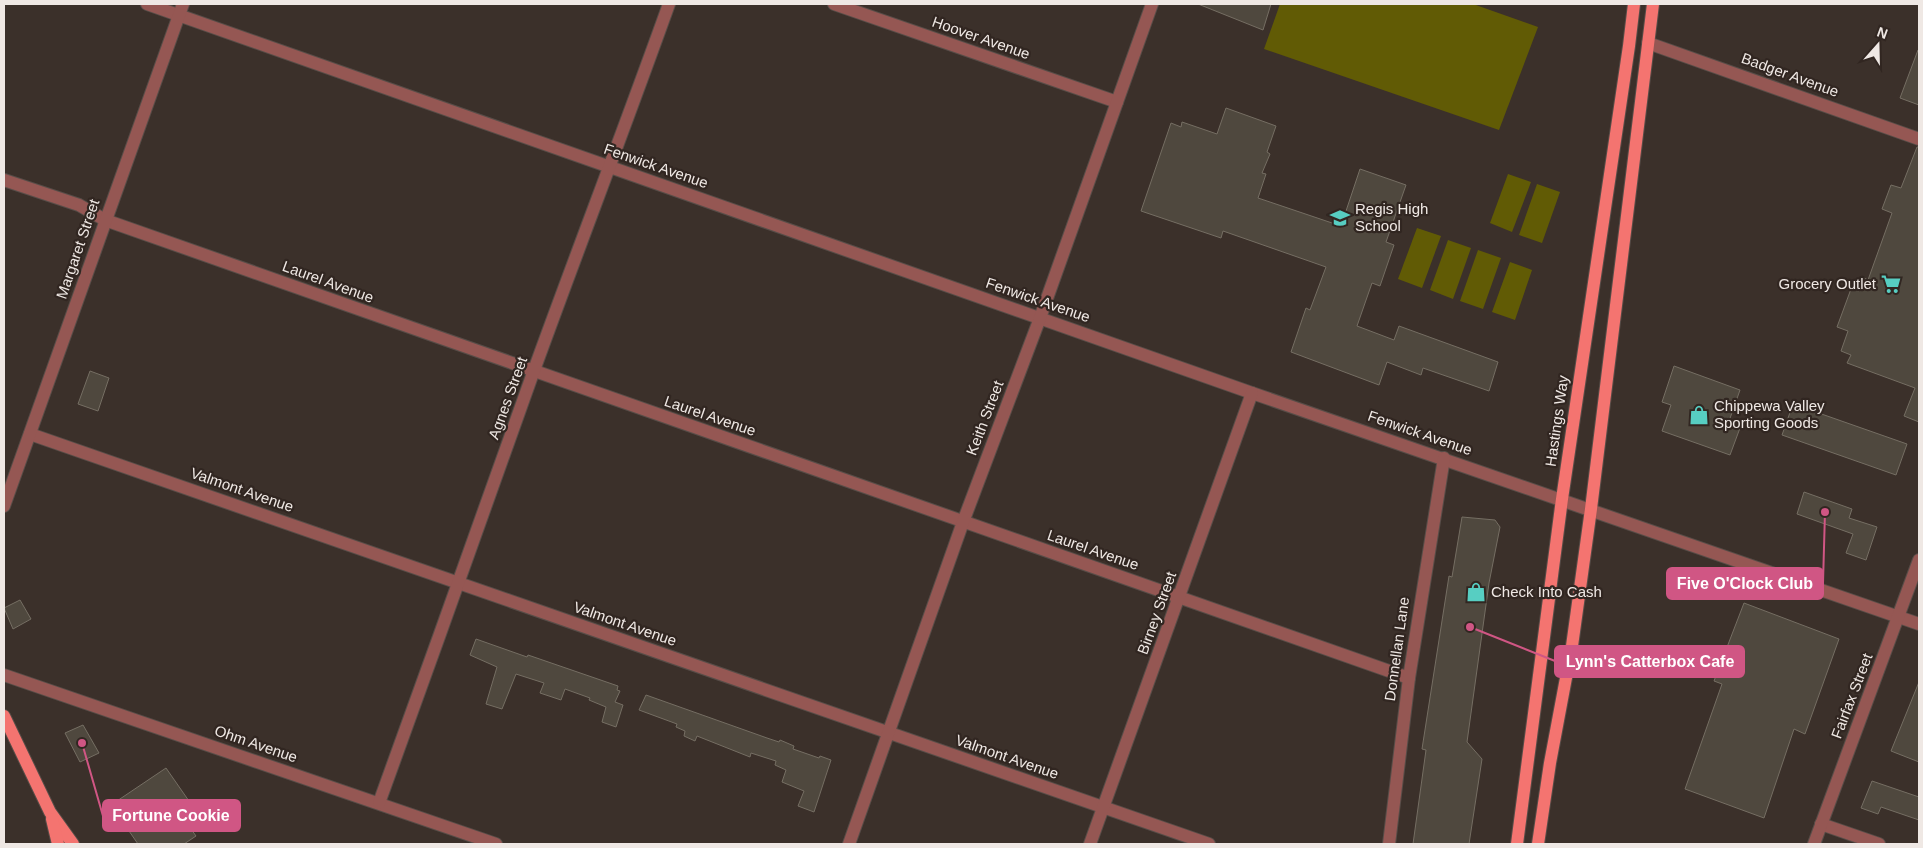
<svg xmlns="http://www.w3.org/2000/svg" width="1923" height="848" font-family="Helvetica,sans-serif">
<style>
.green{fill:#615b05}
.building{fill:#4f483e;stroke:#756e63}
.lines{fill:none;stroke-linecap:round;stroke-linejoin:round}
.minor-casing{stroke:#584d48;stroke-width:14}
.major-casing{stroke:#584d48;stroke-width:14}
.minor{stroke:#955753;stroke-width:12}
.major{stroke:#f47470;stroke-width:12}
.labels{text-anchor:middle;stroke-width:4.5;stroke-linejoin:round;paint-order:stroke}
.street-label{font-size:15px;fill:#efe8e4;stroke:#312621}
.poi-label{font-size:15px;fill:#efe8e4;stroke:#312621;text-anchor:start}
.leader{fill:none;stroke:#d05684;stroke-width:2}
.callout-dot{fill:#d05684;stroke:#312621;stroke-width:2}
.callout{fill:#d05684;stroke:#d05684;stroke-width:2}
.callout-label{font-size:16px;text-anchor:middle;font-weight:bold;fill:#fff}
</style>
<rect width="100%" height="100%" fill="#3b302a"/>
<g class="green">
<path d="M 1280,4 L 1473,4 L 1538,27 L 1499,130 L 1264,49 Z"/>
<path d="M 1508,174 L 1531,182 L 1512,232 L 1490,223 Z"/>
<path d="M 1537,184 L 1560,192 L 1542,243 L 1519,235 Z"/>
<path d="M 1417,228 L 1441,236 L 1422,288 L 1398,279 Z"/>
<path d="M 1448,240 L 1471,248 L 1453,299 L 1430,290 Z"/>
<path d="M 1478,250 L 1501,258 L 1483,309 L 1460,301 Z"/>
<path d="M 1510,262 L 1532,270 L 1515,320 L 1492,312 Z"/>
</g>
<g class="building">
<path d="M 1198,4 L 1271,4 L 1263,30 Z"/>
<path d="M 1918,50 L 1919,51 L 1919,105 L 1900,98 Z"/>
<path d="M 1226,108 L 1276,126 L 1267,152 L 1270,154 L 1262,173 L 1266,174 L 1258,198 L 1341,226 L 1360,169 L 1406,185 L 1386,242 L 1394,245 L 1380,286 L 1372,283 L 1357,326 L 1394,340 L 1399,326 L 1498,362 L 1489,391 L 1423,368 L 1421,375 L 1387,362 L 1379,385 L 1291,352 L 1306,308 L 1310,310 L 1326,267 L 1223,231 L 1221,238 L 1141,211 L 1171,123 L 1181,127 L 1182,122 L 1217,134 Z"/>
<path d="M 1917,147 L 1919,147 L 1919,422 L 1904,416 L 1915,388 L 1847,363 L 1851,355 L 1841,351 L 1848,331 L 1837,327 L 1851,289 L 1859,291 L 1864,278 L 1868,280 L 1892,213 L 1882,209 L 1891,185 L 1901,188 Z"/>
<path d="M 1674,366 L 1740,390 L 1728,424 L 1740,428 L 1730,455 L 1662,431 L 1671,405 L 1662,402 Z"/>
<path d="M 90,371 L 109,378 L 98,411 L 78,404 Z"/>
<path d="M 1793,404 L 1907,444 L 1896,475 L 1782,435 Z"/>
<path d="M 1804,492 L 1852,509 L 1849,518 L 1877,527 L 1866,560 L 1846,553 L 1853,534 L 1797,514 Z"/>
<path d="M 1462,517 L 1495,520 L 1500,527 L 1489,583 L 1467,742 L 1482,759 L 1469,844 L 1413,844 L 1426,750 L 1422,749 L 1449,576 L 1452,577 Z"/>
<path d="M 20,600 L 31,619 L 13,629 L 4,608 Z"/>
<path d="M 1744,603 L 1839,639 L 1805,734 L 1794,729 L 1764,818 L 1685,789 L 1722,684 L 1714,681 Z"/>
<path d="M 476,639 L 527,657 L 528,655 L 618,686 L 617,690 L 620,691 L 615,702 L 623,705 L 616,727 L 602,722 L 606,707 L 589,700 L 590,698 L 565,689 L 561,700 L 540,693 L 544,683 L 516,674 L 502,709 L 486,704 L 497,667 L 470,655 Z"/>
<path d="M 1919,682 L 1919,762 L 1891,751 Z"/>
<path d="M 646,695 L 767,738 L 779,742 L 780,740 L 794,746 L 793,749 L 819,758 L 820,756 L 831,760 L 814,812 L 798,806 L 804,791 L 782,782 L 786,770 L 775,765 L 776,761 L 751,753 L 750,757 L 697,736 L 695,741 L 684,736 L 685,731 L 676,727 L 677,724 L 639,710 Z"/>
<path d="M 83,725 L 99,753 L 80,762 L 65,733 Z"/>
<path d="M 166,768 L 198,814 L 186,822 L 196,836 L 184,844 L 138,844 L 111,805 Z"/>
<path d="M 1872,781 L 1919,797 L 1919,820 L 1881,807 L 1878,814 L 1861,808 Z"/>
</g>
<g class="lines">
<defs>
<g id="minor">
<path d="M 147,4 L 1252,393 L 1919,624"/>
<path d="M 834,4 L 1117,102"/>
<path d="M 1648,43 L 1919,139"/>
<path d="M 4,180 L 79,205 L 105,220 L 1409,678"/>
<path d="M 30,434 L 1209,844"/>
<path d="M 4,506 L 183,4"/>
<path d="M 4,675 L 496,844"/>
<path d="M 379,803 C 431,660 482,516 533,373 C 578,249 625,127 669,4"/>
<path d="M 1821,824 L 1879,844"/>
<path d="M 849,844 L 963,522 L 1040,318 L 1152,4"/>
<path d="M 1090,844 L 1252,393"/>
<path d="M 1389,844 L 1409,678 L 1444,458"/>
<path d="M 1814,844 L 1919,560"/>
</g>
<g id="major">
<path d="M 4,716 L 50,812 L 73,844"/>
<path d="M 52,819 L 58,844"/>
<path d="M 1517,844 L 1562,499 L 1629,46 L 1634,4"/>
<path d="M 1538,844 L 1550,763 L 1572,646 L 1591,509 L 1653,4"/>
</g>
</defs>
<use href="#minor" class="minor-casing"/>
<use href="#major" class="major-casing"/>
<use href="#minor" class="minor"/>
<use href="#major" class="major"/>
</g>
<defs>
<symbol id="school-bare" viewBox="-9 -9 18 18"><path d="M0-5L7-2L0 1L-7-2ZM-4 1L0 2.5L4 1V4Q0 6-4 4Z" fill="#57cec2" stroke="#312621" stroke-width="2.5" paint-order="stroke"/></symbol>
<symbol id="supermarket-bare" viewBox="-9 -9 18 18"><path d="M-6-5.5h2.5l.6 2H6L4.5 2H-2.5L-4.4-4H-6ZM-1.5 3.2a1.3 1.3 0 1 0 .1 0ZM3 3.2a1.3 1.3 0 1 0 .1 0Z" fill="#57cec2" stroke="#312621" stroke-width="2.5" paint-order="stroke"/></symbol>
<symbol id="shop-bare" viewBox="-9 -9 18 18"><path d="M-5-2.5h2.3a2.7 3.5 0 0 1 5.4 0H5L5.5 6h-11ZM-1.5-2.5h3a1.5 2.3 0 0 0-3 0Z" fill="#57cec2" stroke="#312621" stroke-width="2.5" paint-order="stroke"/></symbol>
</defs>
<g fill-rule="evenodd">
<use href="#school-bare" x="1326" y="204" width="28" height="28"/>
<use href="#supermarket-bare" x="1877" y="270" width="28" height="28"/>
<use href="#shop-bare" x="1685" y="401" width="28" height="28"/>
<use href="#shop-bare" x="1462" y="578" width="28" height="28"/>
</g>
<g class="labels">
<g class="street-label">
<text transform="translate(981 38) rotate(19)" y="5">Hoover Avenue</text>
<text transform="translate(1790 75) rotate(20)" y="5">Badger Avenue</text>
<text transform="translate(656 166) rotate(19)" y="5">Fenwick Avenue</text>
<text transform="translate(78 249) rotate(-71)" y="5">Margaret Street</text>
<text transform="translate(328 282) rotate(20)" y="5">Laurel Avenue</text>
<text transform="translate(1038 300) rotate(19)" y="5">Fenwick Avenue</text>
<text transform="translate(508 398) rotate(-70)" y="5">Agnes Street</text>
<text transform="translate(710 416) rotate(19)" y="5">Laurel Avenue</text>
<text transform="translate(985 418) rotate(-69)" y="5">Keith Street</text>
<text transform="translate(1557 421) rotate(-82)" y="5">Hastings Way</text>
<text transform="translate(1420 433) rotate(19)" y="5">Fenwick Avenue</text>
<text transform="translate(242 490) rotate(19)" y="5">Valmont Avenue</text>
<text transform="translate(1093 550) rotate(19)" y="5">Laurel Avenue</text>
<text transform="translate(1157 613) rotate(-70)" y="5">Birney Street</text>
<text transform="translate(625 624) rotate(19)" y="5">Valmont Avenue</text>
<text transform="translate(1397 649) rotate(-82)" y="5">Donnellan Lane</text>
<text transform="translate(1852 696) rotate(-69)" y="5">Fairfax Street</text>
<text transform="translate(256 744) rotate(19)" y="5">Ohm Avenue</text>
<text transform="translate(1007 757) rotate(19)" y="5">Valmont Avenue</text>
</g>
<g class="poi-label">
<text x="1355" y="214">Regis High<tspan x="1355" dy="17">School</tspan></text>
<text x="1876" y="289" text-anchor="end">Grocery Outlet</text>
<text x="1714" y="411">Chippewa Valley<tspan x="1714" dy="17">Sporting Goods</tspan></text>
<text x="1491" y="597">Check Into Cash</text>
</g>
</g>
<path class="leader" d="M1825 512L1823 583M1470 627L1555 661M82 743L103 816"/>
<g class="callout-dot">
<circle cx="1825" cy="512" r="5"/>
<circle cx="1470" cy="627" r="5"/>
<circle cx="82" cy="743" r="5"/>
</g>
<g class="callout">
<rect x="1667" y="568" width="156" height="31" rx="5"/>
<rect x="1555" y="646" width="189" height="31" rx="5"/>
<rect x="103" y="800" width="137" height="31" rx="5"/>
</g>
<g class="callout-label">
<text x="1745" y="589">Five O'Clock Club</text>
<text x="1650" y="667">Lynn's Catterbox Cafe</text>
<text x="171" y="821">Fortune Cookie</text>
</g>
<rect width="1923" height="848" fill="none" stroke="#efe8e4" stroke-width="10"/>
<g transform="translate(1878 45) rotate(20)" stroke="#312621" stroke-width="4" paint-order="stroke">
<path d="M0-4L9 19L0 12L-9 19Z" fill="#efe8e4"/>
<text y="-8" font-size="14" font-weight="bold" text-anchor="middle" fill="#efe8e4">N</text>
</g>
</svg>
